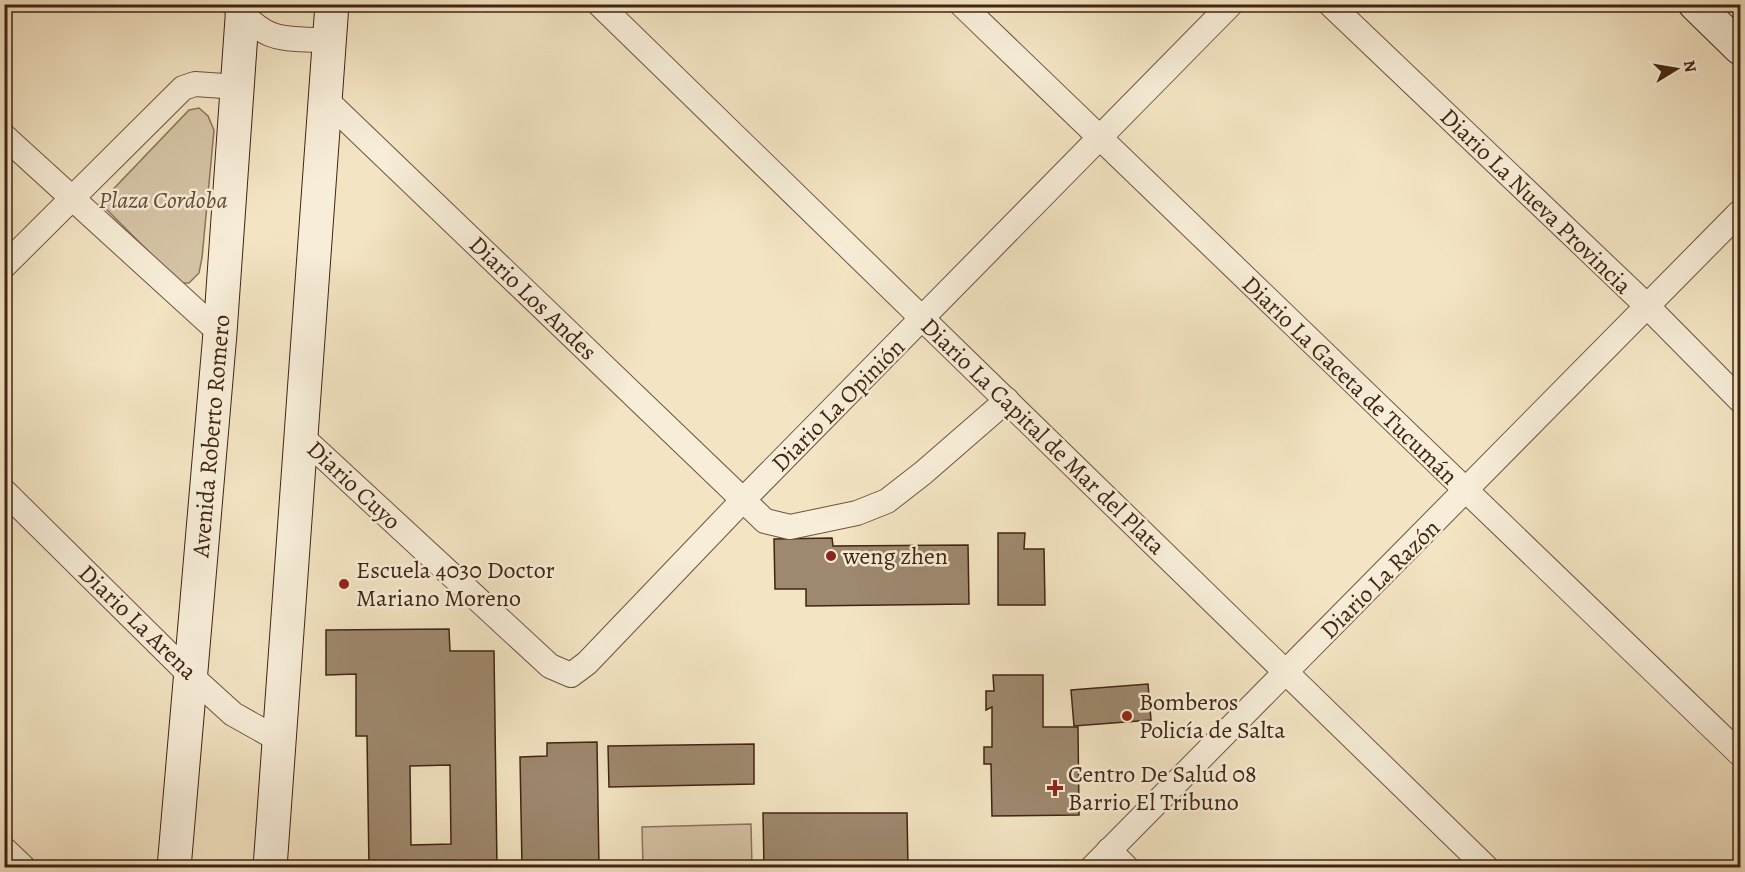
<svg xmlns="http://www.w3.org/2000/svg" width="1745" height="872" font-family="Alegreya,serif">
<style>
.green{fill:#d5c3a5;stroke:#8b745c;stroke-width:1.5}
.building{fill:#9e886e;stroke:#412412;stroke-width:1.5;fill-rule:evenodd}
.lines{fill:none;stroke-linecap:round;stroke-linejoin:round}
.street-casing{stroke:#6e543e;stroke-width:26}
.secondary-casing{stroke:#412412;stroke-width:35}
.street{stroke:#f7edd8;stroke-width:24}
.secondary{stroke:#f7edd8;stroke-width:33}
.poi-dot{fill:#8f2418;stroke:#f7edd8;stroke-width:2}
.labels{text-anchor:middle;stroke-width:5;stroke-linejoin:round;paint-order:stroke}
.park-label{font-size:24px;font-style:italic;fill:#664c37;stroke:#f7edd8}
.street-label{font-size:24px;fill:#412412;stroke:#f7edd8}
.poi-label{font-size:24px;fill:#412412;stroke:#f7edd8;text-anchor:start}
</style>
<rect width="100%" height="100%" fill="#f3e4c3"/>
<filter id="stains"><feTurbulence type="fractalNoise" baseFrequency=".00333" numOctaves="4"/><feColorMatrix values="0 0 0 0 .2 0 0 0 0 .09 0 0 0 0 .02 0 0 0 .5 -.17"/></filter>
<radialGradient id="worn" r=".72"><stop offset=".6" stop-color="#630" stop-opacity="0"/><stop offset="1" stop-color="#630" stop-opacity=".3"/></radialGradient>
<g class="green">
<path d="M 199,108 L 208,116 L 214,130 L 202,258 L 199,273 L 189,283 L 180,283 L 100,203 L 189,110 Z"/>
<path d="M 751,824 L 752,867 L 643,867 L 642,827 Z"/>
</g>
<g class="building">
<path d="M 998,533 L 1025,533 L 1024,549 L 1044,549 L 1045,605 L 998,605 Z"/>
<path d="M 832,538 L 833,546 L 968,545 L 969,604 L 806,606 L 806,589 L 775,589 L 774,539 Z"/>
<path d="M 449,629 L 450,651 L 494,651 L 497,868 L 369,868 L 367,736 L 356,736 L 356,674 L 326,675 L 326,630 ZM 450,765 L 451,844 L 411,845 L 410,766 Z"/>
<path d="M 993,675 L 1043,675 L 1043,727 L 1078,727 L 1079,815 L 992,816 L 991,764 L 984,764 L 984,747 L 992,747 L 992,707 L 986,710 L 986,691 L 994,691 Z"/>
<path d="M 1148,684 L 1151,720 L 1074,726 L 1071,690 Z"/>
<path d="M 597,742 L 599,867 L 522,868 L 520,757 L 547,756 L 547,743 Z"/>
<path d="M 754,744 L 754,784 L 609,787 L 608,746 Z"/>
<path d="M 763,813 L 907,813 L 908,868 L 764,868 Z"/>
</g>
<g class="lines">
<defs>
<g id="street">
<path d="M 599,4 L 1487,868"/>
<path d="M 961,4 L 1740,754"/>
<path d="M 1330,4 L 1646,305 L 1740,400"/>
<path d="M 235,6 C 270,44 279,37 328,41"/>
<path d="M 323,97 L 765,521 L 790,527 L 857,513 L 887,501 L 923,473 L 1007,400"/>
<path d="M 4,136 L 220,333"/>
<path d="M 4,266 L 183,88 L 195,84 L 238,87"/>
<path d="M 300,435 L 550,666 L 571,675 L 587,663 L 743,500 L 1231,4"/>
<path d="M 4,491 L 190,675 L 233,714 L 281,741"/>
<path d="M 4,849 L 24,868"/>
<path d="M 1109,850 L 1127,868"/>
<path d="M 1092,868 L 1740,212"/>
</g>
<g id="secondary">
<path d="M 1695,4 L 1740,48"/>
<path d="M 174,868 L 220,333 L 243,4"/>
<path d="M 270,868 L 332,4"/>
</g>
</defs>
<use href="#street" class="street-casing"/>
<use href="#secondary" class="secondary-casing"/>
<use href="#street" class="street"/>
<use href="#secondary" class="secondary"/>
</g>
<g class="poi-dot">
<circle cx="831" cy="556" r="6"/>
<circle cx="344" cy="584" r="6"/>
<circle cx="1127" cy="716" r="6"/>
<path d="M1052 779h6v6h6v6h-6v6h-6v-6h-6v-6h6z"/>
</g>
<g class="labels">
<g class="park-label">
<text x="163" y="208">Plaza Cordoba</text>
</g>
<g class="street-label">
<text transform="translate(1536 201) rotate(44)" y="8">Diario La Nueva Provincia</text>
<text transform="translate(533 298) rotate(44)" y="8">Diario Los Andes</text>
<text transform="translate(1350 380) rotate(44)" y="8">Diario La Gaceta de Tucumán</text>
<text transform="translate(838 405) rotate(-45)" y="8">Diario La Opinión</text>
<text transform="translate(211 436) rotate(-85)" y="8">Avenida Roberto Romero</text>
<text transform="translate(1043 436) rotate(44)" y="8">Diario La Capital de Mar del Plata</text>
<text transform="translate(354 485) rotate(43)" y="8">Diario Cuyo</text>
<text transform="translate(1380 579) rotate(-45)" y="8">Diario La Razón</text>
<text transform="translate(138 622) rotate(44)" y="8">Diario La Arena</text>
</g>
<g class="poi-label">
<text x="843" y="564">weng zhen</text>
<text x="356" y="578">Escuela 4030 Doctor<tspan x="356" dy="28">Mariano Moreno</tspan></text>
<text x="1139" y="710">Bomberos<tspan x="1139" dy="28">Policía de Salta</tspan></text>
<text x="1068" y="782">Centro De Salud 08<tspan x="1068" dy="28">Barrio El Tribuno</tspan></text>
</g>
</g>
<rect width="1745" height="872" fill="none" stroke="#f3e4c3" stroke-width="24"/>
<rect x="6" y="6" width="1733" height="860" fill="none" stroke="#412412" stroke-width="3"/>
<rect x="12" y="12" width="1721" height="848" fill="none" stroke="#412412" stroke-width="1.5"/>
<g transform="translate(1676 69) rotate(79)" stroke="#f7edd8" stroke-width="4.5" paint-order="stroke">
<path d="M0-4.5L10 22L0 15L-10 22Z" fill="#412412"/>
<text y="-9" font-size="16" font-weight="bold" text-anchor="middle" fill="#412412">N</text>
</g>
<rect width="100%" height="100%" filter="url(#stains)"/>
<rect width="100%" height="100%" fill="url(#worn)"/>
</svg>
